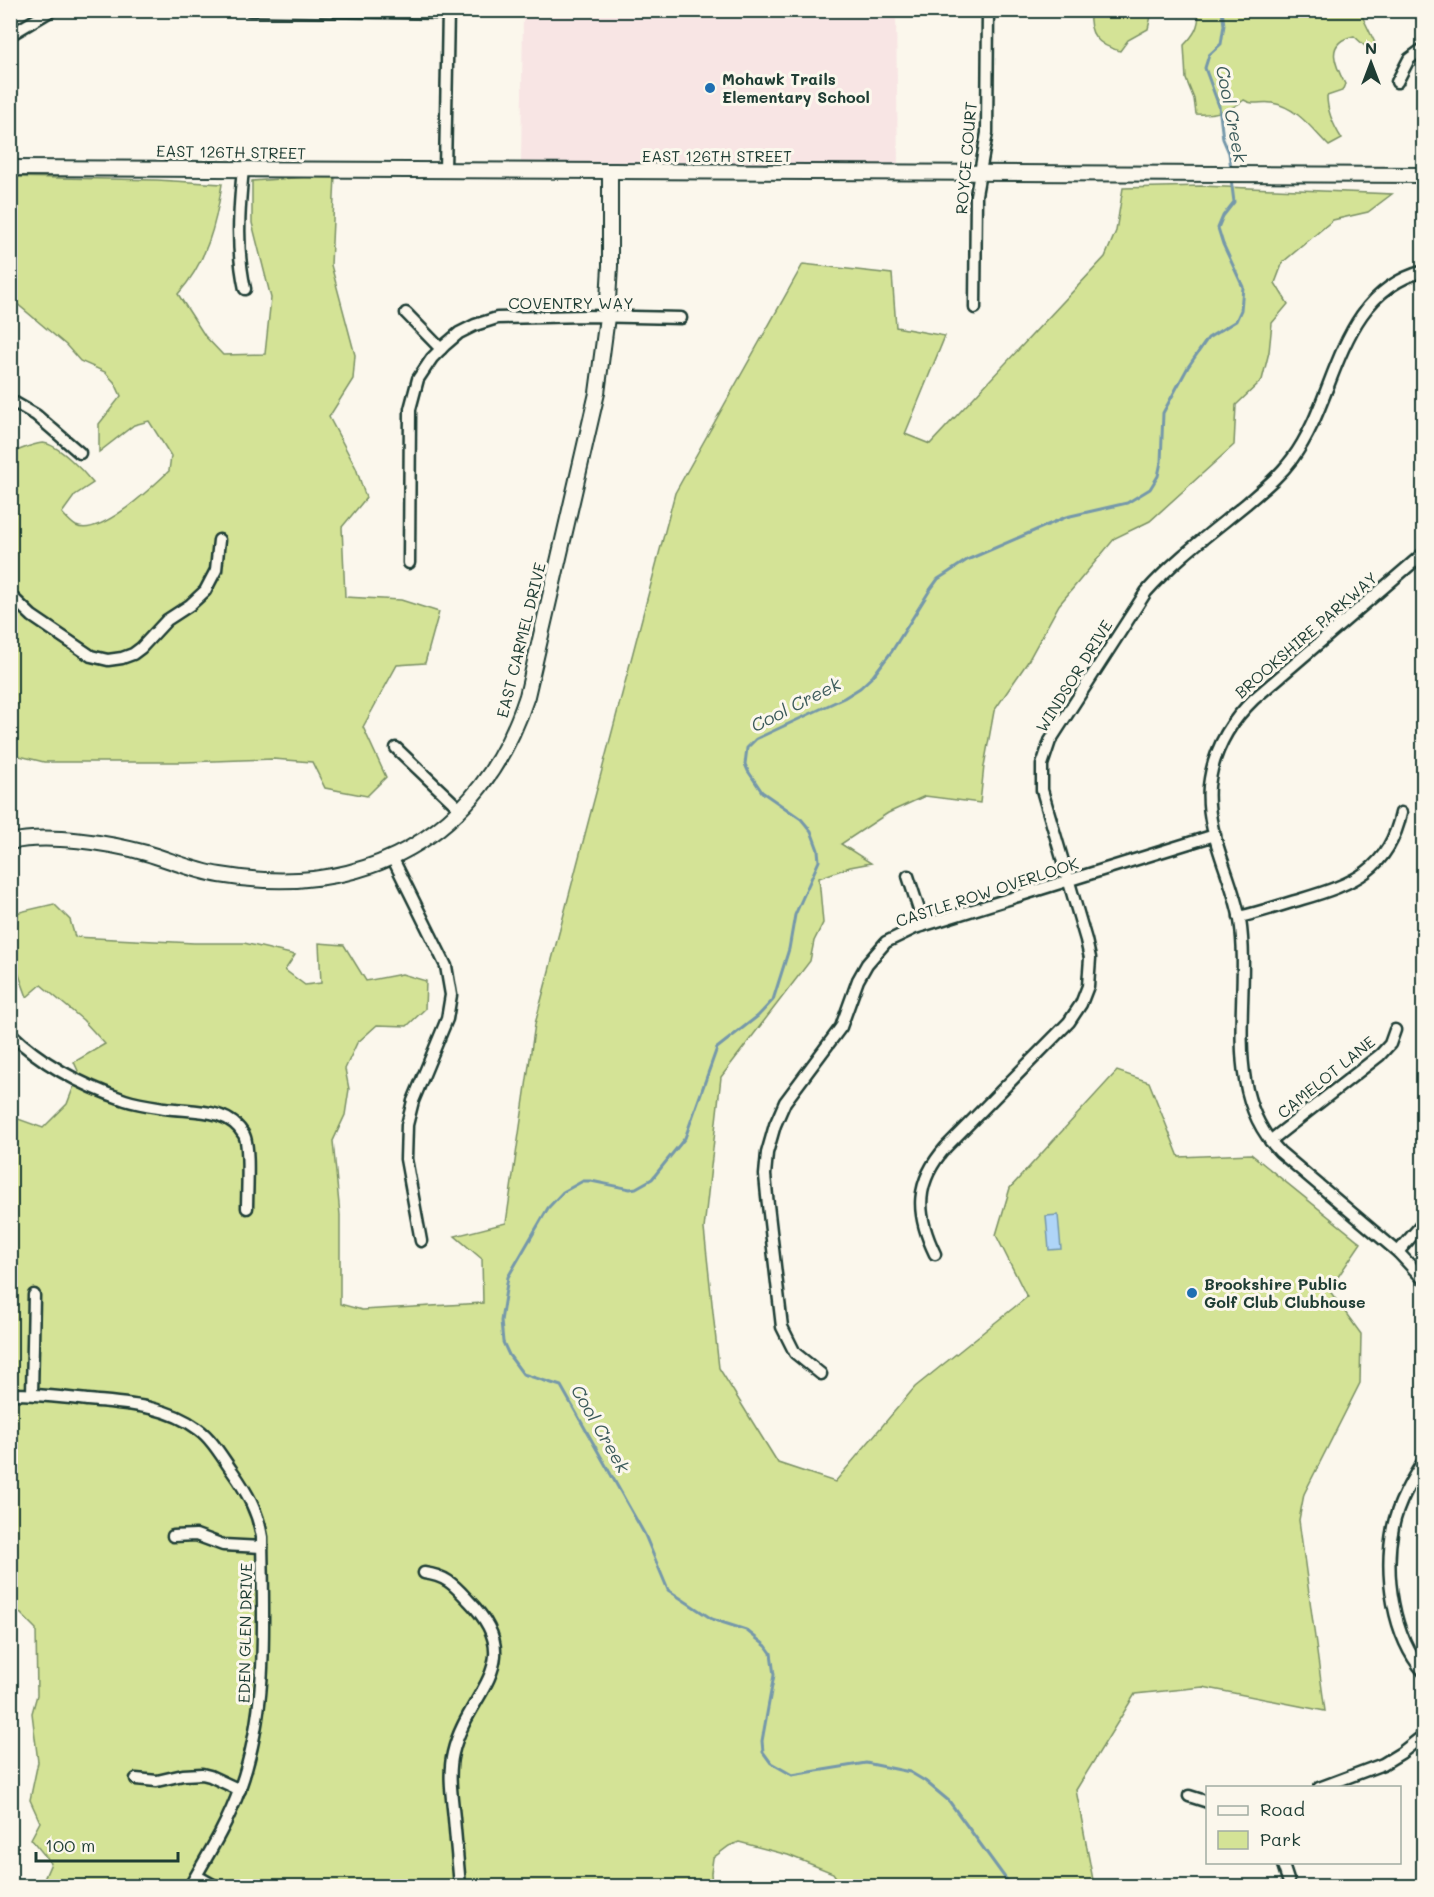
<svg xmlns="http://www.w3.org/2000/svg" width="1434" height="1897" font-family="Mali,sans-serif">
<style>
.built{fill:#f8e5e4}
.green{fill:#d4e396;stroke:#7a9065;stroke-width:1.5}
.water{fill:#afd5f8;stroke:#7598aa;stroke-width:1.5}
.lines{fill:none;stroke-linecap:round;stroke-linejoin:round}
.stream{stroke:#7598aa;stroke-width:3}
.street-casing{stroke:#1f3d34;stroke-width:15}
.secondary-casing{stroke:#1f3d34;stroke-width:18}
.street{stroke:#fbf7ec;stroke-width:10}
.secondary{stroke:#fbf7ec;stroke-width:14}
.poi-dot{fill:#1f6fb2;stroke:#fbf7ec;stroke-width:2}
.labels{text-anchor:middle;stroke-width:6;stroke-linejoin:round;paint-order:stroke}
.poi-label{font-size:16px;font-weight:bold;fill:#1f3d34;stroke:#fbf7ec;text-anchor:start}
.street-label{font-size:16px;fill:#1f3d34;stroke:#fbf7ec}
.water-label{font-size:18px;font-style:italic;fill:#3c5b5b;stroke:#fbf7ec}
</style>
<rect width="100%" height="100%" fill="#fbf7ec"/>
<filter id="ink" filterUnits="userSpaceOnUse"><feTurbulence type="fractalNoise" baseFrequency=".0167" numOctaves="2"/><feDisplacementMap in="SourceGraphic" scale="12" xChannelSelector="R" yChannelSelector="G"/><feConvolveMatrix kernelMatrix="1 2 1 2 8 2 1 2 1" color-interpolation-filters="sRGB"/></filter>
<g filter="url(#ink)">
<path class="built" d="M 523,11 L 896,11 L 898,168 L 521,165 Z"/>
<g class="green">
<path d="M 1365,10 L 1363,18 L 1377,47 L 1368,49 L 1354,36 C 1324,42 1335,65 1345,84 L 1342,91 L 1327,96 C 1327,112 1333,125 1342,139 L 1329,146 C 1312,129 1297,107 1272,103 C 1261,101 1254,106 1244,100 C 1230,111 1213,115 1196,114 L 1194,99 L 1186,79 L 1184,45 C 1194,35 1199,27 1199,12 L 1195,11 Z"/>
<path d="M 1090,11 L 1145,11 L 1151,16 L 1148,29 L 1128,40 L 1120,51 C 1097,45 1088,34 1090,11 Z"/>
<path d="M 335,175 L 331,265 L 355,355 L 353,379 L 329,417 L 356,468 L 366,498 L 342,527 L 345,597 L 401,600 L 439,612 L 425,663 L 397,665 L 363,727 L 386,777 L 367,796 L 325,788 L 312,762 L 273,759 L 185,762 L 44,762 L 11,754 L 11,453 C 20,450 34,443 43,443 C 58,444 84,472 93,483 L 75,495 L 62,513 C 66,517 71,523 76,526 C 100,538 153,486 169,471 L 171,456 L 149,421 L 134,425 L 99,452 L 99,424 L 121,396 L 115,383 L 105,372 L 80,361 L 66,345 L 16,303 L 11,302 L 11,177 L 157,180 L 222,184 C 216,225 206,263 178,294 L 205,336 L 223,355 L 265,354 L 271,298 L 252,223 L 252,181 Z"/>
<path d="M 1201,186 L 1392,194 L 1368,212 L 1333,220 L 1283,262 L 1275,283 L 1288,304 L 1272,323 L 1269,352 L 1262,380 L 1236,405 L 1234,445 L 1150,521 L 1115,538 L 1059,605 L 1027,663 L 994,711 L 984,766 L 980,803 L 925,796 L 888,813 L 841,844 L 871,863 L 850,867 L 819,878 L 823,923 L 814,941 L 810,961 L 721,1077 L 704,1229 L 719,1368 L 778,1463 L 835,1482 L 915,1387 L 1027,1297 L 996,1235 L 1010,1188 L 1117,1071 L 1149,1082 L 1179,1157 L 1251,1154 L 1361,1243 L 1329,1290 L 1361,1334 L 1360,1383 L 1304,1494 L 1299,1520 L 1325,1711 L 1203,1687 L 1135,1694 L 1076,1790 L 1093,1880 L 1101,1886 L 842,1886 L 833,1873 L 788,1855 L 739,1842 L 729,1846 L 713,1858 L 711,1873 L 712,1886 L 41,1886 L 51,1863 L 31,1839 L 40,1822 L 30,1800 L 38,1762 L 32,1713 L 37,1695 L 36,1629 L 19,1612 L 10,1608 L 10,1116 L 43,1128 L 67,1104 L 79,1073 L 74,1062 L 105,1044 L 83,1020 L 41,985 L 27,997 L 14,961 L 11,962 L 11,914 L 54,904 L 70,920 L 75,937 L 194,943 L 244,943 L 295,955 L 285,970 L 305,985 L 321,983 L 319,943 L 344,945 L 366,981 L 402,974 L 426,981 L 425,1009 L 407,1026 L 377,1025 L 357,1043 L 345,1069 L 349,1089 L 345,1115 L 333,1141 L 340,1215 L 340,1304 L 362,1310 L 483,1303 L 482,1259 L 455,1236 L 506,1223 L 535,1024 L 675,493 L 803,264 L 892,274 L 896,327 L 945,336 L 905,434 L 930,444 L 1105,257 L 1116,231 L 1123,188 Z"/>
</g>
<path class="water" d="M 1058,1215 L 1061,1249 L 1049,1250 L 1046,1216 Z"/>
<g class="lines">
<g class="stream">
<path d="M 1222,10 L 1224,25 L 1221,44 L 1209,55 L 1205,68 L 1219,106 L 1223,139 L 1229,153 L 1231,169"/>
<path d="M 1011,1886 L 949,1801 L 925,1781 L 910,1772 L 866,1763 L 792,1775 L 771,1763 L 763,1752 L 762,1741 L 774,1675 L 771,1653 L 766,1646 L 746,1630 L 712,1619 L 668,1590 L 645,1535 L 561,1386 L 523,1374 L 509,1355 L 503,1342 L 501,1321 L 508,1277 L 548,1208 L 563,1192 L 583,1181 L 591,1181 L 630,1189 L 636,1188 L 652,1179 L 685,1138 L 717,1048 L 758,1016 L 773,1000 L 789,949 L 795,915 L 819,861 L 818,850 L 811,831 L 801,819 L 762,792 L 748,771 L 745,764 L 747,748 L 756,739 L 844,698 L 860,688 L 873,676 L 892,651 L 930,590 L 938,579 L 949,572 L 967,560 L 1066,517 L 1127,503 L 1150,489 L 1158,476 L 1161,462 L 1163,413 L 1188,367 L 1208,338 L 1236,321 L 1241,310 L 1243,287 L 1223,244 L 1218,228 L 1223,216 L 1234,202 L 1231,179"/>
</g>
<defs>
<g id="street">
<path d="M 250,10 L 448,13"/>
<path d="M 10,35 L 52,10"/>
<path d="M 1397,82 L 1409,59 L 1424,48"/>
<path d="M 243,169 C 239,209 236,249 245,289"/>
<path d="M 445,170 L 448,10"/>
<path d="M 975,308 L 976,195 L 987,133 L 988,10"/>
<path d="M 406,313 L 441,349"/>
<path d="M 10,400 L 36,415 L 80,453"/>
<path d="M 1424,553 L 1254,699 C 1229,723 1213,751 1209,786 C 1205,833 1232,875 1240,920 C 1252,998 1219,1089 1280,1152 L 1398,1252 L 1424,1280"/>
<path d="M 409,563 L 410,409 L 418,379 L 432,358 L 445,345 L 459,333 L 475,325 L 497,318 L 585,316 L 681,318"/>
<path d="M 10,595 L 32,616 L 91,656 L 108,660 L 122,658 L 133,654 L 141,648 L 167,620 L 190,605 L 205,591 L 216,570 L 219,540"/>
<path d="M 396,748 L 460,809"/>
<path d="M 392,857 L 446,966 L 451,995 L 447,1019 L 413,1101 L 407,1125 L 406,1159 L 421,1241"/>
<path d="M 908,876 L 924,925"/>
<path d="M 1239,917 C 1261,912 1281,905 1302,899 C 1353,884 1389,870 1401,813"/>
<path d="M 10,1033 C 43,1065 81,1085 125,1100 C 137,1104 152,1106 165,1108 C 192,1112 228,1107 244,1135 C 250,1146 247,1193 247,1208"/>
<path d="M 1270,1141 L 1380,1055 L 1390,1044 L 1395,1030"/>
<path d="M 1398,1252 L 1424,1222"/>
<path d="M 935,1254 C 915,1213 915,1182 946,1147 L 1069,1022 L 1081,1004 L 1088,986 L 1090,958 L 1086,940 L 1042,790 L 1042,765 L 1050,741 L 1146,592 C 1175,559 1212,532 1246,504 C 1262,490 1279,477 1292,459 C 1338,398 1336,294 1424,271"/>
<path d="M 821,1374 L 795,1353 L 782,1327 L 767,1196 L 765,1175 L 767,1153 L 775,1125 L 785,1102 L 841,1027 L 858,980 L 867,964 L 886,942 L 915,928 L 1215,835"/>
<path d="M 10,1394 C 37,1394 62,1397 88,1400 C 126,1404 166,1405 198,1429 C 212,1439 222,1457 232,1471 C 247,1492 258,1512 262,1537 C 263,1622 269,1707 240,1788 C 228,1823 208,1855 190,1886"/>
<path d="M 32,1394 L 34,1295"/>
<path d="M 1424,1460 C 1411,1481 1398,1503 1393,1527 C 1384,1573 1392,1636 1424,1672"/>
<path d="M 173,1536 L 196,1535 L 223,1545 L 262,1547"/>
<path d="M 424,1573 C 447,1576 454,1585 469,1601 C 530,1663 467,1692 453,1753 C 448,1774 452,1797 454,1818 C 456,1841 458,1864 460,1886"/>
<path d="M 136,1779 L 157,1781 L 183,1775 L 202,1774 L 210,1776 L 240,1790"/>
<path d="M 1319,1788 L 1383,1764 L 1401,1753 L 1424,1735"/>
<path d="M 1189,1796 L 1208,1802"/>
<path d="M 1282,1862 L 1290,1886"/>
<path d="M 197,1876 L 215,1886"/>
</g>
<g id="secondary">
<path d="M 10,168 L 1424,175"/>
<path d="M 10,842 C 47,833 110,843 146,853 C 170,860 195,871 220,875 C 364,900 481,837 527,696 L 597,393 L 607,317 L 610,266 L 610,172"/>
</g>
</defs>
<use href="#street" class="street-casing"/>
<use href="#secondary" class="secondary-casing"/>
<use href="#street" class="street"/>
<use href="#secondary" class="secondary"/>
</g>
</g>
<g class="poi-dot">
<circle cx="710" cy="88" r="6"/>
<circle cx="1192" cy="1293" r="6"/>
</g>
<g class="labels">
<g class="poi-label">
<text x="722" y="85">Mohawk Trails<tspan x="722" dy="18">Elementary School</tspan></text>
<text x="1204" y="1290">Brookshire Public<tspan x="1204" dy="18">Golf Club Clubhouse</tspan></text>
</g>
<g class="street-label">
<text transform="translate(231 152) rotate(1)" y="6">EAST 126TH STREET</text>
<text x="717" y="162">EAST 126TH STREET</text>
<text transform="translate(966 158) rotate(-85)" y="6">ROYCE COURT</text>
<text x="571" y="309">COVENTRY WAY</text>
<text transform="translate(1306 635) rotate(-41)" y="6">BROOKSHIRE PARKWAY</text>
<text transform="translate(521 640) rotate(-76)" y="6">EAST CARMEL DRIVE</text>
<text transform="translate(1074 676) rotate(-58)" y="6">WINDSOR DRIVE</text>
<text transform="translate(987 892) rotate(-18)" y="6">CASTLE ROW OVERLOOK</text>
<text transform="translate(1326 1077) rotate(-39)" y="6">CAMELOT LANE</text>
<text transform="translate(245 1633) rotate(-89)" y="6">EDEN GLEN DRIVE</text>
</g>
<g class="water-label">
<text transform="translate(1231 114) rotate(79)" y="6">Cool Creek</text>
<text transform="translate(796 705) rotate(-27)" y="6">Cool Creek</text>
<text transform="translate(600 1429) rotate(60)" y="6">Cool Creek</text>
</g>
</g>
<rect width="1434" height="1897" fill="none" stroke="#fbf7ec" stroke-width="36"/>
<rect x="18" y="18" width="1398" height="1861" fill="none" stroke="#1f3d34" stroke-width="2" filter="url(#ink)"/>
<rect x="1206" y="1786" width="195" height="78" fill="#fbf7ec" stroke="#a3ada2" stroke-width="1.5"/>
<rect x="1218" y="1806" width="30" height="9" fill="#fbf7ec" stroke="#a3ada2" stroke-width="1.5"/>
<text x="1260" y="1816" font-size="18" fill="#1f3d34">Road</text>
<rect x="1218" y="1831" width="30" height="18" fill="#d4e396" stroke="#a3ada2" stroke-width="1.5"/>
<text x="1260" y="1846" font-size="18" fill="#1f3d34">Park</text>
<g transform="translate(1371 63)" stroke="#fbf7ec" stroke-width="4.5" paint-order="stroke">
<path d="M0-4.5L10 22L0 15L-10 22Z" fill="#1f3d34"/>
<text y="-9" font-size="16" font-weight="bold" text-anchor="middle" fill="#1f3d34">N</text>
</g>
<path d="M36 1852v9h142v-9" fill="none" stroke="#1f3d34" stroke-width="3"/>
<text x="45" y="1852" font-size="18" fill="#1f3d34" stroke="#fbf7ec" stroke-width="4.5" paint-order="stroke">100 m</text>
</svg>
